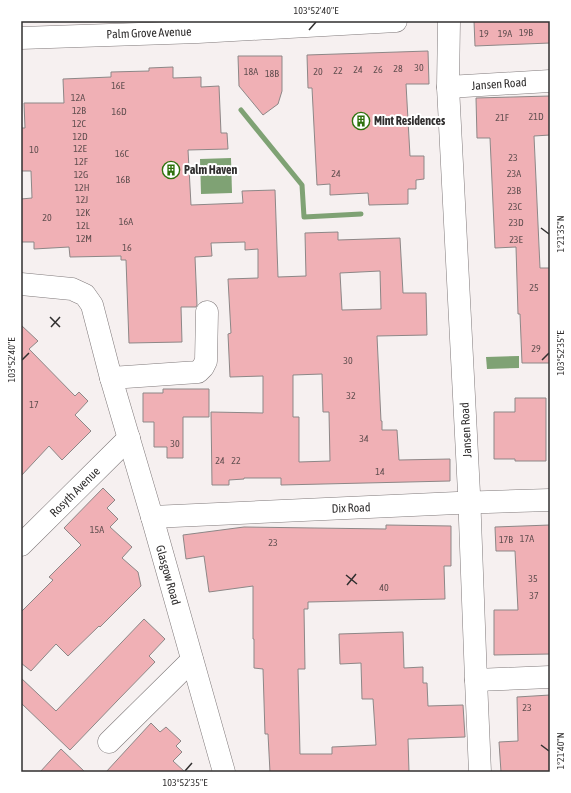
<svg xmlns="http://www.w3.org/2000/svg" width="571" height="793" font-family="'Asap Condensed',sans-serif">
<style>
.water{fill:#7fa274}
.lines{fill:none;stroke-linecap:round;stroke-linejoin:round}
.stream{stroke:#7fa274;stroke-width:5}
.building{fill:#f0b0b5;stroke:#8d8787;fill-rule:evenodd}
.minor-casing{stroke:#807a7b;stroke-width:23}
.minor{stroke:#fff;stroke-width:22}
.ticks{fill:none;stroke:#312f2f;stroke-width:1.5}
.labels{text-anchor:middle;stroke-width:4;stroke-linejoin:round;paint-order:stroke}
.number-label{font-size:10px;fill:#614f50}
.street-label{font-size:12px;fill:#312f2f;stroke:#fff}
.poi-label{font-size:12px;font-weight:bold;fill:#312f2f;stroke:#fff;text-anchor:start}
.neatline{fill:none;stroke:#312f2f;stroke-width:1.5}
.ticks-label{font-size:10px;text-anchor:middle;fill:#312f2f}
</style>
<rect width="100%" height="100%" fill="#f6f0f0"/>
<g class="water">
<path d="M 231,158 L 232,193 L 201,194 L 200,159 Z"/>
<path d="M 519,356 L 519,368 L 487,369 L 486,357 Z"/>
</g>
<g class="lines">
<path class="stream" d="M 241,110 L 302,185 L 304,217 L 361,214"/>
</g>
<g class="building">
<path d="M 474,21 L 550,21 L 550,43 L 475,46 Z"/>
<path d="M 428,51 L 429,84 L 406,84 L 410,156 L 424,156 L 424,179 L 416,180 L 416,189 L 408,189 L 408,204 L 369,205 L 368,193 L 330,195 L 330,184 L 317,185 L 312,88 L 308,88 L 307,55 Z"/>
<path d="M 238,56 L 282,56 L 282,91 L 278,104 L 263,115 L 239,86 Z"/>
<path d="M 173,67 L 173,78 L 201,77 L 201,87 L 219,86 L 221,133 L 227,133 L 228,149 L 188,150 L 191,205 L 243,203 L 242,191 L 275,190 L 278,277 L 306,276 L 305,233 L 338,232 L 338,240 L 400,238 L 403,293 L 426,293 L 427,335 L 377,336 L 381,421 L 382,421 L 382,430 L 397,430 L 399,460 L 450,459 L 450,481 L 281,485 L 281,478 L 244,478 L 244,479 L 229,480 L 229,485 L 212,485 L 211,412 L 263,413 L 263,376 L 230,377 L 228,334 L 231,333 L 228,279 L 258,278 L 258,249 L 245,250 L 245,242 L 211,243 L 212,256 L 195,257 L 197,305 L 196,307 L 181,307 L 182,342 L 129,343 L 126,260 L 121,260 L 121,256 L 70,257 L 69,247 L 34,249 L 34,242 L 21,242 L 21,199 L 32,198 L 31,171 L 21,171 L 21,128 L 25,128 L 24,103 L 64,103 L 63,79 L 111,77 L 111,72 L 149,71 L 149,68 ZM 380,271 L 381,309 L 342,310 L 340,273 ZM 322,374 L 323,412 L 329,412 L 330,461 L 299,462 L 299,417 L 293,417 L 293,375 Z"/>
<path d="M 550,96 L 550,135 L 534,136 L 540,268 L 550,268 L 550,363 L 522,363 L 520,314 L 518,314 L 516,247 L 495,248 L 490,138 L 477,138 L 476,98 Z"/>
<path d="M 21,325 L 38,341 L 29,349 L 75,396 L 79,392 L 88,401 L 75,415 L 91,431 L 62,460 L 49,446 L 21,476 Z"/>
<path d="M 163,389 L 209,389 L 209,417 L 183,417 L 183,458 L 167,458 L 167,447 L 154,447 L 154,422 L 143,422 L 143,393 L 163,393 Z"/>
<path d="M 515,398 L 546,398 L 546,461 L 515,461 L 515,459 L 494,459 L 494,412 L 515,412 Z"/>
<path d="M 103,488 L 115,500 L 107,508 L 118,519 L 110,527 L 132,547 L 122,558 L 138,572 L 141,586 L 100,627 L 99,626 L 68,656 L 56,644 L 31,671 L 21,663 L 21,612 L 53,580 L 49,577 L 81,545 L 64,528 Z"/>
<path d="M 386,525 L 451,526 L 451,566 L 444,566 L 445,599 L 308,602 L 308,609 L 304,609 L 305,669 L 298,669 L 300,754 L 332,754 L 332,747 L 376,745 L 373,699 L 362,699 L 361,663 L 340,664 L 339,634 L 403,632 L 404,668 L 423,667 L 423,683 L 427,683 L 428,706 L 463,705 L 465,737 L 408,739 L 409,772 L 270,772 L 268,734 L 265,734 L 263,669 L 254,668 L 254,639 L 253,639 L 253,586 L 209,592 L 204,556 L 186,559 L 183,535 L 244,527 L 386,529 Z"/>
<path d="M 550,525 L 550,654 L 494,655 L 494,610 L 518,610 L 515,551 L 496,551 L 495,527 Z"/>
<path d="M 144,619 L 165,639 L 149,656 L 155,662 L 117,701 L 70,750 L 21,703 L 21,678 L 56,711 Z"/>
<path d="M 550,695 L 550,772 L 501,772 L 499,742 L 518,741 L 517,697 Z"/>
<path d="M 151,723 L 160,732 L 166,727 L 181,741 L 176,746 L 182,752 L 173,761 L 185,772 L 106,772 Z"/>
<path d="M 61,749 L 85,772 L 40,772 Z"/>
</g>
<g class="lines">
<defs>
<g id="minor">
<path d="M 449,21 L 448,87 L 469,493 L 476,680 L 480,772"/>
<path d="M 21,38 L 198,32 L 396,21"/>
<path d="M 448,87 L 550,81"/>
<path d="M 21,284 L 72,289 L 85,295 L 92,305 L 111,378 L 152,517 L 224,772"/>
<path d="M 111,378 L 198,372 L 203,367 L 206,361 L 207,312"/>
<path d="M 152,517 L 457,503 L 550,500"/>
<path d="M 21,545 L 129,438"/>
<path d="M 476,680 L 550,677"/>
<path d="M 109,742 L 192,660"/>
</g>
</defs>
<use href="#minor" class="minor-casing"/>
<use href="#minor" class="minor"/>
</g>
<path class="ticks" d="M 309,30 L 316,22M 541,228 L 549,234M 50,317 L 60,327M 51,327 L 60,317M 22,360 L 29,353M 542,360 L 549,353M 346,575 L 357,584M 347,585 L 356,574M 541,745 L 549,751M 185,771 L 192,763"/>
<defs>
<symbol id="building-ring" viewBox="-11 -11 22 22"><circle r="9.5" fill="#fff" stroke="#2e710c" stroke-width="1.5"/><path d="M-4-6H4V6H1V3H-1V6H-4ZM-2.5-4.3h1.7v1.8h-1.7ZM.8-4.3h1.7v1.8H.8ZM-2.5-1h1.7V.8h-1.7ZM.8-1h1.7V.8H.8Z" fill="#2e710c"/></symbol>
</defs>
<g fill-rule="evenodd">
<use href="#building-ring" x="351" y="111" width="20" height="20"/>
<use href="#building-ring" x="161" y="160" width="20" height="20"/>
</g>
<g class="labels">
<g class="number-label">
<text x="526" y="36">19B</text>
<text x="484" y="37">19</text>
<text x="505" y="37">19A</text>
<text x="419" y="71">30</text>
<text x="398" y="72">28</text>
<text x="358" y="73">24</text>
<text x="378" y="73">26</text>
<text x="338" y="74">22</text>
<text x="251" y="75">18A</text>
<text x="318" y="75">20</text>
<text x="272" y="77">18B</text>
<text x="118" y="89">16E</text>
<text x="78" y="101">12A</text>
<text x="79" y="114">12B</text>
<text x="119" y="115">16D</text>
<text x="536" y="120">21D</text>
<text x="502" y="121">21F</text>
<text x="79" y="127">12C</text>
<text x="80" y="140">12D</text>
<text x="80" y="152">12E</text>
<text x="34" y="153">10</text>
<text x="122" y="157">16C</text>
<text x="513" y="161">23</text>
<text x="81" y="165">12F</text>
<text x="336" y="177">24</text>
<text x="514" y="177">23A</text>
<text x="81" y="178">12G</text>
<text x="123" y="183">16B</text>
<text x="82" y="191">12H</text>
<text x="514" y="194">23B</text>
<text x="82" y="203">12J</text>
<text x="515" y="210">23C</text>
<text x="83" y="216">12K</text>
<text x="47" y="221">20</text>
<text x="126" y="225">16A</text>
<text x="516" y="226">23D</text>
<text x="83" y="229">12L</text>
<text x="84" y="242">12M</text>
<text x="516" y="243">23E</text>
<text x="127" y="251">16</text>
<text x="534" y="291">25</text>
<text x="536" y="352">29</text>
<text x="348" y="364">30</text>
<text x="351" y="399">32</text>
<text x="34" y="408">17</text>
<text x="364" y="442">34</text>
<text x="175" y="447">30</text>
<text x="220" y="464">24</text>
<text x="236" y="464">22</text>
<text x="380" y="475">14</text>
<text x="97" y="533">15A</text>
<text x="527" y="542">17A</text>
<text x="506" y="543">17B</text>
<text x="273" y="546">23</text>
<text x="533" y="582">35</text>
<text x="384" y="591">40</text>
<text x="534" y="599">37</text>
<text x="527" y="711">23</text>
</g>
<g class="street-label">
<text transform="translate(149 33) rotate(-2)" y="4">Palm Grove Avenue</text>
<text transform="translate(499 84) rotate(-4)" y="4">Jansen Road</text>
<text transform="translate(466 430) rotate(-93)" y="4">Jansen Road</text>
<text transform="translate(75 492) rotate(-45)" y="4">Rosyth Avenue</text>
<text transform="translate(351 508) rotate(-2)" y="4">Dix Road</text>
<text transform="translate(168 575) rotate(74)" y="4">Glasgow Road</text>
</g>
<g class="poi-label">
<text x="374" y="125">Mint Residences</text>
<text x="184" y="174">Palm Haven</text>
</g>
</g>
<rect width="571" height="793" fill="none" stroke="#ffffff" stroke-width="44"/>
<rect x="22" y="22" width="527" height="749" class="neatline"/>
<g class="ticks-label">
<text x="316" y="14">103°52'40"E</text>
<text transform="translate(560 234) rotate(-90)" y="4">1°21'35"N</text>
<text transform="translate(560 353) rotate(-90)" y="4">103°52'35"E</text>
<text transform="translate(11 360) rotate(-90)" y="4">103°52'40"E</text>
<text transform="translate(560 751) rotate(-90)" y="4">1°21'40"N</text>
<text x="185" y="786">103°52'35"E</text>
</g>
</svg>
